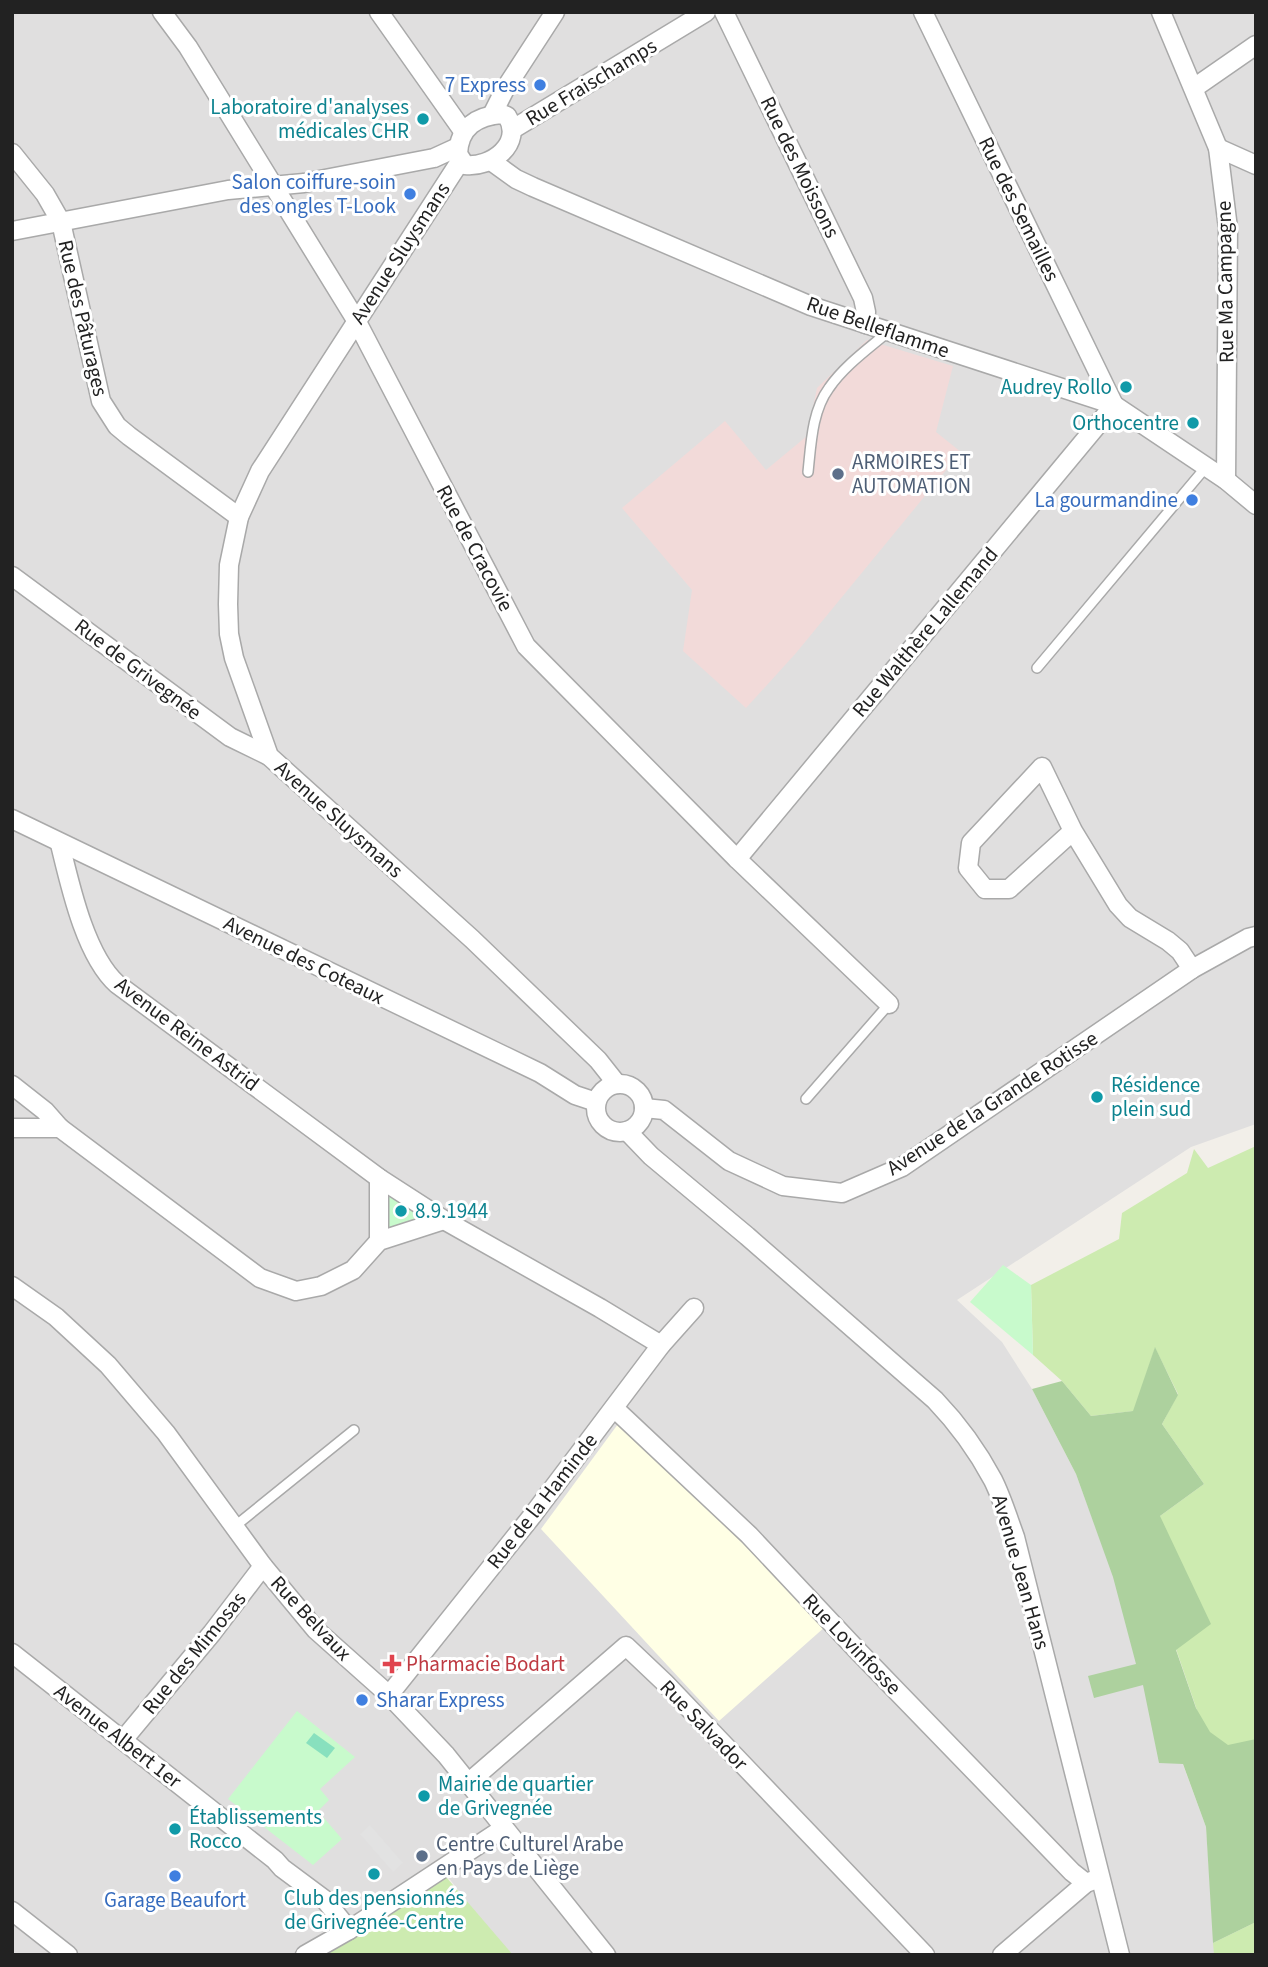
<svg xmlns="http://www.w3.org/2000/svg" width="1268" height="1967" font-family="'Source Sans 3',sans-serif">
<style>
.residential{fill:#e0dfdf}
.commercial{fill:#f2dad9}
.education{fill:#ffffe5}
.grass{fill:#cdebb0}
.forest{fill:#add19e}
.park{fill:#c8facc}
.pitch{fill:#88e0be}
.parking{fill:#e2e2e2}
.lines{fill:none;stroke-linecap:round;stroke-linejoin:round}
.lane-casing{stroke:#a9a9a9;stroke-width:12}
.street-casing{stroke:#a9a9a9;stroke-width:21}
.lane{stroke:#fff;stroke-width:9}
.street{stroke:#fff;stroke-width:18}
.shop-dot{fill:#3f7fe0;stroke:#fff;stroke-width:2.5}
.culture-dot{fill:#0f9aa8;stroke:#fff;stroke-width:2.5}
.service-dot{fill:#5c6f8a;stroke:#fff;stroke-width:2.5}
.health-dot{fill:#e0444e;stroke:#fff;stroke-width:2.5}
.labels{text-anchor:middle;stroke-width:6;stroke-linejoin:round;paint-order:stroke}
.street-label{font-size:21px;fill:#222;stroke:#fff}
.shop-label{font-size:21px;fill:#366cbe;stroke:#fff;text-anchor:end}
.culture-label{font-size:21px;fill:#0d838f;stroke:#fff;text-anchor:start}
.service-label{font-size:21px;fill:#4e5e75;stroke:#fff;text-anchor:start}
.health-label{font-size:21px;fill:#be3a42;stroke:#fff;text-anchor:start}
</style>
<rect width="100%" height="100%" fill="#f2efe9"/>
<path class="residential" d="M 12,12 L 1256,12 L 1256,1124 L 1191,1147 L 957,1300 L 1002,1342 L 1032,1389 L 1076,1474 L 1206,1827 L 1215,1955 L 507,1955 L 442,1869 L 298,1955 L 12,1955 Z"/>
<path class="commercial" d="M 867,340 L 953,366 L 936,432 L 961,452 L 796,653 L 746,708 L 683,651 L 692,590 L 622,508 L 725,421 L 766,470 L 807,436 L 817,388 Z"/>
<path class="education" d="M 618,1424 L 725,1523 L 826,1626 L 719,1721 L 541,1529 Z"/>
<g class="grass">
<path d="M 1256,1146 L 1256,1864 L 1212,1754 L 1176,1649 L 1160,1516 L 1204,1484 L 1162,1424 L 1178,1394 L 1155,1348 L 1134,1411 L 1091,1416 L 1062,1381 L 1033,1355 L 1031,1285 L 1119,1239 L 1122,1213 L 1187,1173 L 1194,1149 L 1208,1168 Z"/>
<path d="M 441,1871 L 513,1955 L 314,1955 Z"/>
<path d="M 1256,1922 L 1256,1955 L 1214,1955 L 1213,1943 Z"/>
</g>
<path class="forest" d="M 1155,1347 L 1178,1395 L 1162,1424 L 1204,1484 L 1160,1516 L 1211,1624 L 1176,1650 L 1196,1708 L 1210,1732 L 1228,1745 L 1256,1739 L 1256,1922 L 1213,1943 L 1206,1827 L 1183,1764 L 1159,1763 L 1143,1685 L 1094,1698 L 1088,1676 L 1136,1664 L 1113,1577 L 1076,1474 L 1032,1389 L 1062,1381 L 1091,1416 L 1133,1411 Z"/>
<g class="park">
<path d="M 388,1192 L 421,1214 L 420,1218 L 386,1228 Z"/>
<path d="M 1003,1265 L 1031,1285 L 1033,1355 L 970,1302 Z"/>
<path d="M 297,1711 L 355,1757 L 320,1789 L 329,1800 L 318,1811 L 342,1839 L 313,1865 L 228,1799 Z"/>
</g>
<path class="pitch" d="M 314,1733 L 335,1748 L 327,1758 L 306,1743 Z"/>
<path class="parking" d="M 370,1825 L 403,1863 L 393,1872 L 360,1834 Z"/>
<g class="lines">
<defs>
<g id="lane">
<path d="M 808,472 C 811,444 812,411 829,388 C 844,366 868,349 888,332"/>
<path d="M 1037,668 L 1206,467"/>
<path d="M 806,1099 L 889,1004"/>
<path d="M 234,1527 L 354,1430"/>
</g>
<g id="street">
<path d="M 162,12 L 188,47 L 356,320 L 526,646 L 737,859 L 889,1004"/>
<path d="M 379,12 L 463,131"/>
<path d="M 724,12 L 863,298 L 866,312 L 865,324"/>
<path d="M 1161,12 L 1218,148 L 1228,228 L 1226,480"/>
<path d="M 1194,88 L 1256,45"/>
<path d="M 502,114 L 507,116 C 524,144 491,168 465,165 L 458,154 C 459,127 477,116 502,114 Z"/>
<path d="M 492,115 L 505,89 L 555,12"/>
<path d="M 513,129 L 706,12"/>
<path d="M 1218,148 L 1256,165"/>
<path d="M 12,153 L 45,194 L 61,222 L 101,401 L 117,426 L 129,436 L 239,517"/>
<path d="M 461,160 L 260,471 L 239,517 L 229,565 L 228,604 L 229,634 L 234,658 L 269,756 L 472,939 L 598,1060 L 617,1084"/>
<path d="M 491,161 L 516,179 L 533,187 L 811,306 L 1114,405 L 1226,480 L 1256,505"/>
<path d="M 12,231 L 228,190 L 304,183 L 434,158 L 458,147"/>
<path d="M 12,576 L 230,737 L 269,756"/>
<path d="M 12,819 L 540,1073 L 575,1095 L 596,1102"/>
<path d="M 1073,831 L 1009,889 L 985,889 L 968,868 L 971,843 L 1042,767 L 1073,831 L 1118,905 L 1130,918 L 1168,941 L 1180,951 L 1192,969"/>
<path d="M 60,844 C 70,885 85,955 117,984 L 379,1178 L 444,1220 L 600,1308 L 661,1345"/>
<path d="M 737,859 L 1114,405 L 923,12"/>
<circle cx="620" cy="1108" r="24"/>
<path d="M 12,1085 L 45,1111 L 60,1128"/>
<path d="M 644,1108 L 664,1110 L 729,1161 L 783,1186 L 842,1193 L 902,1167 L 1192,969 L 1248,938 L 1256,936"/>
<path d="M 12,1128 L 60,1128 L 260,1278 L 296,1291 L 321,1286 L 353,1270 L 379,1241 L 444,1220"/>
<path d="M 627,1131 L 651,1156 L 747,1236 L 935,1400 C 958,1424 977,1450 993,1480 C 1002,1498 1008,1518 1015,1537 L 1120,1955"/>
<path d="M 379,1178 L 379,1241"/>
<path d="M 12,1286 L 56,1317 L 108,1365 L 166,1433 L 263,1566 L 316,1630 L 389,1695 L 446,1755 L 606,1955"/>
<path d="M 614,1408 L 749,1535 L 856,1649 L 1072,1872 L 1086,1883"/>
<path d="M 12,1653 L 275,1860 L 282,1868 L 325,1900 L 349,1930"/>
<path d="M 389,1695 L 532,1516 L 661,1345 L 694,1308"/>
<path d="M 123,1740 L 212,1633 L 263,1566"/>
<path d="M 468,1783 L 626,1646 L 664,1682 L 925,1955"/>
<path d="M 12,1911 L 68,1955"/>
<path d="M 305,1955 L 349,1930 L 504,1828"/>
<path d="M 1002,1955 L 1086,1883 L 1097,1879"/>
</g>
</defs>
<use href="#lane" class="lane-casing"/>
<use href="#street" class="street-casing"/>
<use href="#lane" class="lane"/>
<use href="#street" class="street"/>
</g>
<g class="shop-dot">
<circle cx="540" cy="85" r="7"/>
<circle cx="410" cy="194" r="7"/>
<circle cx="1192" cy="500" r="7"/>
<circle cx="362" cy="1700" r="7"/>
<circle cx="175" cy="1876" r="7"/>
</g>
<g class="culture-dot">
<circle cx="423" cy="119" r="7"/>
<circle cx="1126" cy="387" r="7"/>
<circle cx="1193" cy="423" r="7"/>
<circle cx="1097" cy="1097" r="7"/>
<circle cx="401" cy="1211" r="7"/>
<circle cx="424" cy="1796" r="7"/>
<circle cx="175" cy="1829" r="7"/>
<circle cx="374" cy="1874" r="7"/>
</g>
<g class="service-dot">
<circle cx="838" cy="474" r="7"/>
<circle cx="422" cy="1856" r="7"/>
</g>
<path class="health-dot" d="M388.5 1653.5h7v7h7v7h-7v7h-7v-7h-7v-7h7z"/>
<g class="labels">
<g class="street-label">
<text transform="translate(591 82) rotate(-31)" y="7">Rue Fraischamps</text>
<text transform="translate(800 167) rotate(64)" y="7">Rue des Moissons</text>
<text transform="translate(1019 209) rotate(64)" y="7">Rue des Semailles</text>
<text transform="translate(400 253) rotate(-57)" y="7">Avenue Sluysmans</text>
<text transform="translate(1225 282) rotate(-91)" y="7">Rue Ma Campagne</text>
<text transform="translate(83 318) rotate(77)" y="7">Rue des Pâturages</text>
<text transform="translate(878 327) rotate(19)" y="7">Rue Belleflamme</text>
<text transform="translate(475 548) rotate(62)" y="7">Rue de Cracovie</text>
<text transform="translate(925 632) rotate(-50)" y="7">Rue Walthère Lallemand</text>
<text transform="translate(138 669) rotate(37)" y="7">Rue de Grivegnée</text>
<text transform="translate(339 819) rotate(42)" y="7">Avenue Sluysmans</text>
<text transform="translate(304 960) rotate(26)" y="7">Avenue des Coteaux</text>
<text transform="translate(187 1034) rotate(37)" y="7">Avenue Reine Astrid</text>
<text transform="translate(992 1103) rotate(-33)" y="7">Avenue de la Grande Rotisse</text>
<text transform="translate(542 1501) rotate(-52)" y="7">Rue de la Haminde</text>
<text transform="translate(1021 1572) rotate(74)" y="7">Avenue Jean Hans</text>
<text transform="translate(311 1618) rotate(47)" y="7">Rue Belvaux</text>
<text transform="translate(852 1644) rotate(46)" y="7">Rue Lovinfosse</text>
<text transform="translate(194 1653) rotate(-51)" y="7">Rue des Mimosas</text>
<text transform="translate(704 1725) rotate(46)" y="7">Rue Salvador</text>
<text transform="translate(118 1736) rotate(38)" y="7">Avenue Albert 1er</text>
</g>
<g class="shop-label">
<text x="526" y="92">7 Express</text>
<text x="396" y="189">Salon coiffure-soin<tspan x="396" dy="24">des ongles T-Look</tspan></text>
<text x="1178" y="507">La gourmandine</text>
<text x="376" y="1707" text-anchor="start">Sharar Express</text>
<text x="175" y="1907" text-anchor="middle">Garage Beaufort</text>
</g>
<g class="culture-label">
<text x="409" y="114" text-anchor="end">Laboratoire d'analyses<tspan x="409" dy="24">médicales CHR</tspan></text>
<text x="1112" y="394" text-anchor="end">Audrey Rollo</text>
<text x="1179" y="430" text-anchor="end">Orthocentre</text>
<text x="1111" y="1092">Résidence<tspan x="1111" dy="24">plein sud</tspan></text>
<text x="415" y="1218">8.9.1944</text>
<text x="438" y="1791">Mairie de quartier<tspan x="438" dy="24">de Grivegnée</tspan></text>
<text x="189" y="1824">Établissements<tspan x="189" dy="24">Rocco</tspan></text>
<text x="374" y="1905" text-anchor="middle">Club des pensionnés<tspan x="374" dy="24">de Grivegnée-Centre</tspan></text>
</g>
<g class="service-label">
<text x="852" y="469">ARMOIRES ET<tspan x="852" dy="24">AUTOMATION</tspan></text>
<text x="436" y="1851">Centre Culturel Arabe<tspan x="436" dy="24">en Pays de Liège</tspan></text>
</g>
<g class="health-label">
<text x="406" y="1671">Pharmacie Bodart</text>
</g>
</g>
<rect width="1268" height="1967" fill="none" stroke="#222222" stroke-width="28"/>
</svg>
